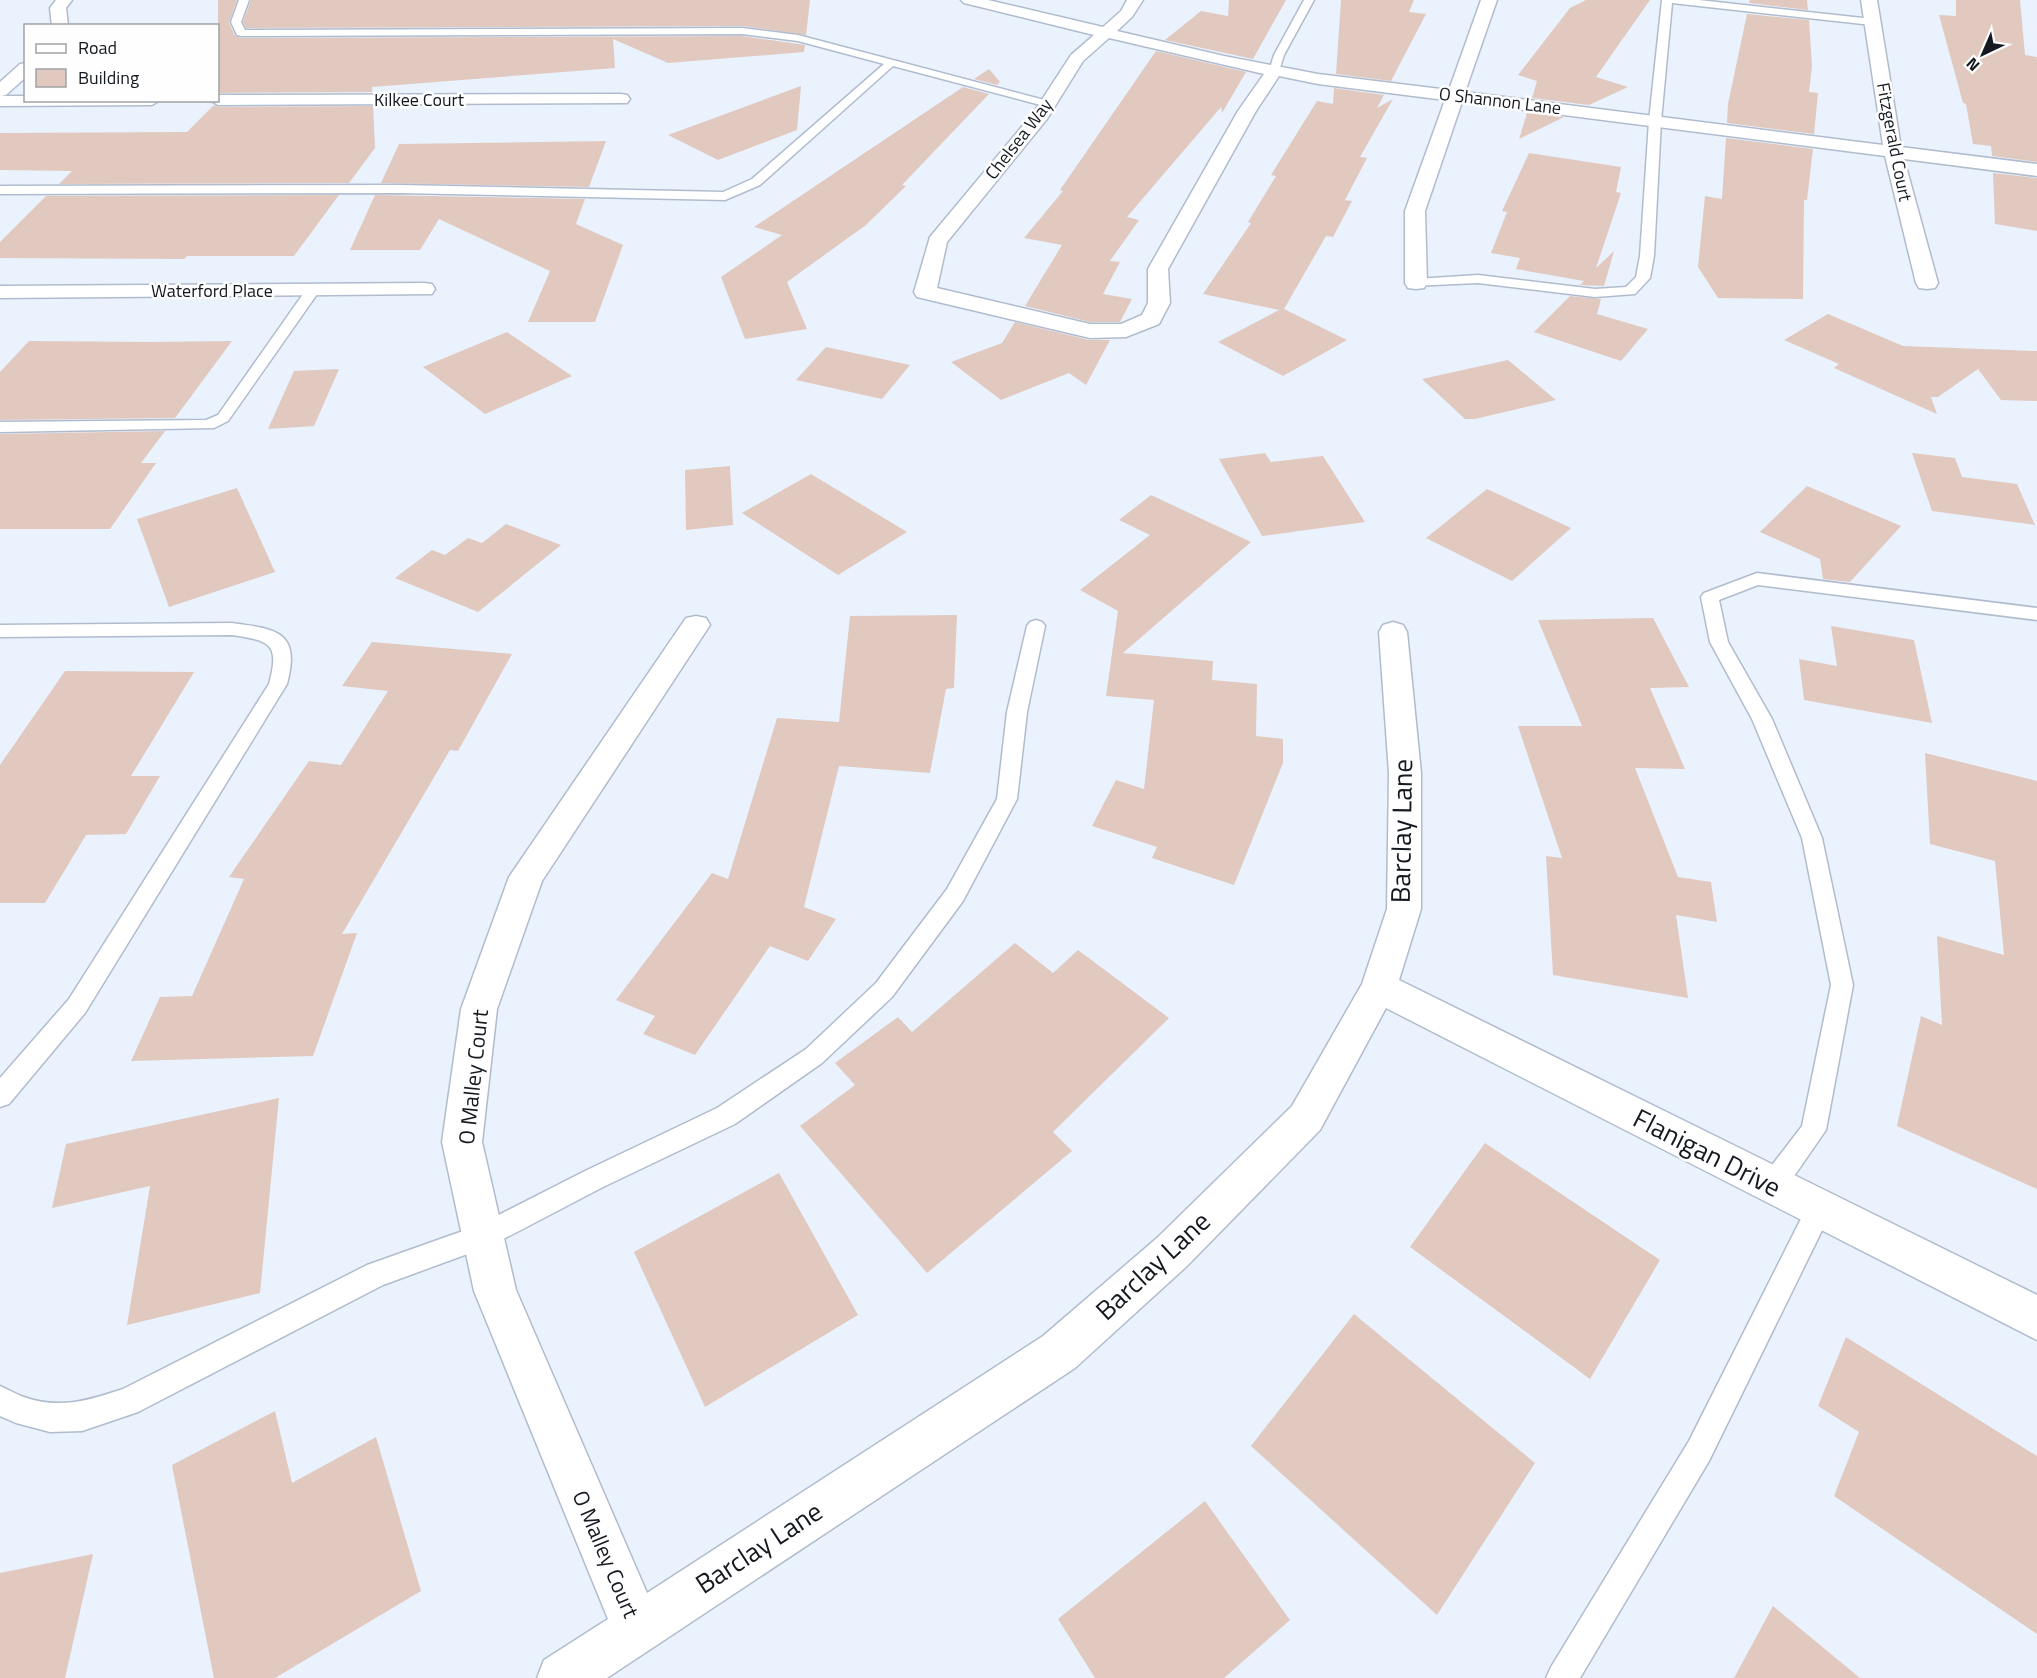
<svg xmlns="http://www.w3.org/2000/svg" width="2037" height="1678" font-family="'Titillium Web',sans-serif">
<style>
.building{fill:#e1c9c0}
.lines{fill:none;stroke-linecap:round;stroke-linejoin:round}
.lane-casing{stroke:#b0bcce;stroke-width:3}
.street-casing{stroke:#b0bcce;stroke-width:3}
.lane{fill:#fff;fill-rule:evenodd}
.street{fill:#fff;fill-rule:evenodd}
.labels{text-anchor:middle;stroke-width:5;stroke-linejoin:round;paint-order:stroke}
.far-street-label{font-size:18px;fill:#14181f;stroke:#fefefe}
.street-label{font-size:22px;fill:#14181f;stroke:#fefefe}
.near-street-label{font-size:27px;fill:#14181f;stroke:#fefefe}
</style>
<rect width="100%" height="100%" fill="#eaf2fd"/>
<g class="building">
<path d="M 218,0 L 237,0 L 229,23 L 235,36 L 241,38 L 742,36 L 805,45 L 804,52 L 668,63 L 613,39 L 615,68 L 372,87 L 372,92 L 218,93 Z"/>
<path d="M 251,0 L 810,0 L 806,35 L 742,26 L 246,28 L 243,22 Z"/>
<path d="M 1229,0 L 1286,0 L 1253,59 L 1165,40 L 1201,11 L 1228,16 Z"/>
<path d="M 1341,0 L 1414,0 L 1409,12 L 1426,14 L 1391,81 L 1336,74 Z"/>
<path d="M 1586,0 L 1650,0 L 1596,77 L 1628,87 L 1589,105 L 1532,98 L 1537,81 L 1518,75 L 1570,8 Z"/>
<path d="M 1750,0 L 1807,0 L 1808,10 L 1749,3 Z"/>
<path d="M 1956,0 L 2020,0 L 2025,55 L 2037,57 L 2037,162 L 1992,156 L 1991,146 L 1973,144 L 1966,104 L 1963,103 L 1939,15 L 1956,16 Z"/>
<path d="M 1747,14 L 1809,20 L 1812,66 L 1809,92 L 1818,93 L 1814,134 L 1727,123 L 1728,104 Z"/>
<path d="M 1156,51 L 1246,72 L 1222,113 L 1221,107 L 1127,217 L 1139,220 L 1110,261 L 1120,262 L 1103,294 L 1132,299 L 1120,322 L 1090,322 L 1025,306 L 1062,245 L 1024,238 L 1063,191 L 1060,190 Z"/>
<path d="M 989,69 L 1000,82 L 997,85 L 974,79 Z"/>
<path d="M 801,86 L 797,130 L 718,160 L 668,135 Z"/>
<path d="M 963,87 L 989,94 L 902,185 L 906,186 L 866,225 L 787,282 L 807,329 L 745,339 L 721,277 L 782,235 L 754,227 Z"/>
<path d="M 1334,88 L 1384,95 L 1377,108 L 1393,99 L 1360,157 L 1367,158 L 1345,200 L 1352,201 L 1333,237 L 1326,236 L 1284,309 L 1347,340 L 1283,376 L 1218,342 L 1279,310 L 1203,294 L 1251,223 L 1248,222 L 1276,176 L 1271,175 L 1317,101 L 1333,104 Z"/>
<path d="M 214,105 L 218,107 L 373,106 L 375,148 L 349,183 L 59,184 L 72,171 L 0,170 L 0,133 L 187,132 Z"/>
<path d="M 1527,113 L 1564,117 L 1519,139 Z"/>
<path d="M 1726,138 L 1813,149 L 1807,200 L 1804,200 L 1803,299 L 1718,298 L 1698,267 L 1705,196 L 1722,199 Z"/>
<path d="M 606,141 L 589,187 L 381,183 L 399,144 Z"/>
<path d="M 1529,153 L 1621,167 L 1616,192 L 1621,193 L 1596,268 L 1614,251 L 1604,286 L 1580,285 L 1584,281 L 1516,269 L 1520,258 L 1491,253 L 1507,212 L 1502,211 Z"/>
<path d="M 1993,173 L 2037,178 L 2037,231 L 1995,224 Z"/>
<path d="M 339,195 L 294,256 L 187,256 L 184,259 L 0,258 L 0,242 L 46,196 Z"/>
<path d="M 375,195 L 585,199 L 576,224 L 623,245 L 595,322 L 528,322 L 550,271 L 439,219 L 420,250 L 350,250 Z"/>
<path d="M 1570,296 L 1601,299 L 1597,314 L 1648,329 L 1621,361 L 1534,332 Z"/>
<path d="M 1828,314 L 1903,346 L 2037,351 L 2037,401 L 2001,400 L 1978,369 L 1938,397 L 1931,397 L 1937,414 L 1834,368 L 1839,364 L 1784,340 Z"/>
<path d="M 1015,322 L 1089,340 L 1110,340 L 1086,385 L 1069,373 L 1001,400 L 951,362 L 1002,343 Z"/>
<path d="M 507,332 L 572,376 L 485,414 L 423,367 Z"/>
<path d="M 29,341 L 150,342 L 232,341 L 175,418 L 0,420 L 0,372 Z"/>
<path d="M 826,347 L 910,365 L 882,399 L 796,380 Z"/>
<path d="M 1508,360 L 1556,400 L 1475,419 L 1465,419 L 1422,379 Z"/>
<path d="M 339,369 L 314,426 L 268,429 L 294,371 Z"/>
<path d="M 165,431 L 141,463 L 156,463 L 110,529 L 0,529 L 0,434 Z"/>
<path d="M 1265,453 L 1271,462 L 1323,456 L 1365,522 L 1262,536 L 1219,459 Z"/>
<path d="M 1912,453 L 1955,458 L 1962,477 L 2017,484 L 2035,525 L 1932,511 Z"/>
<path d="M 730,466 L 733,525 L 686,530 L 685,470 Z"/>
<path d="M 811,474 L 907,532 L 838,575 L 742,513 Z"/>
<path d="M 1807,486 L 1901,526 L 1850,582 L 1823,579 L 1820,559 L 1760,532 Z"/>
<path d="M 237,488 L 275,572 L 169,607 L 137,519 Z"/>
<path d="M 1487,489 L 1571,528 L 1512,581 L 1426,538 Z"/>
<path d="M 1151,495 L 1251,542 L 1123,653 L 1213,661 L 1212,680 L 1257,684 L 1256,736 L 1283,739 L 1283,763 L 1234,885 L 1152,858 L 1157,847 L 1092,826 L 1116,780 L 1144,789 L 1154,700 L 1106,696 L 1118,611 L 1080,590 L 1150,535 L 1119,520 Z"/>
<path d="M 506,524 L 561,545 L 478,612 L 395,578 L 432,550 L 445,555 L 468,538 L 482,543 Z"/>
<path d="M 957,615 L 954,688 L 946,689 L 930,773 L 839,766 L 804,907 L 836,919 L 808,961 L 770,946 L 695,1055 L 643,1034 L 655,1016 L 616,1000 L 712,873 L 728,879 L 777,718 L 839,722 L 850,616 Z"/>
<path d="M 1653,618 L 1689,687 L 1650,688 L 1685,769 L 1635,768 L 1678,877 L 1711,882 L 1717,922 L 1676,915 L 1688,998 L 1553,975 L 1546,856 L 1562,858 L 1518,726 L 1582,726 L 1538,620 Z"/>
<path d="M 1831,626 L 1914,640 L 1932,723 L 1804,700 L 1799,659 L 1837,666 Z"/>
<path d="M 372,642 L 512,654 L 458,751 L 450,750 L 342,934 L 357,933 L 313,1056 L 131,1061 L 160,997 L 192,996 L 244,879 L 229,877 L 309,761 L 341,765 L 388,691 L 342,686 Z"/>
<path d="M 65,671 L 194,672 L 131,776 L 160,776 L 126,834 L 86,835 L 45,903 L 0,903 L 0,765 Z"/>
<path d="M 1925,753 L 2037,781 L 2037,1189 L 1897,1126 L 1921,1016 L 1942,1025 L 1937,936 L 2004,955 L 1995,861 L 1930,844 Z"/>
<path d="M 1015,943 L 1053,973 L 1078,950 L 1169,1018 L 1053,1132 L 1072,1151 L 927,1273 L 800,1126 L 855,1085 L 835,1063 L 898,1017 L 912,1032 Z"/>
<path d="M 279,1098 L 260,1293 L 127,1325 L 150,1186 L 52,1208 L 66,1144 Z"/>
<path d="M 1485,1143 L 1660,1260 L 1590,1379 L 1410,1247 Z"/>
<path d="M 779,1173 L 858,1315 L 705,1407 L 634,1252 Z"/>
<path d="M 1354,1314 L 1535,1463 L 1437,1615 L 1251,1446 Z"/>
<path d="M 1846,1337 L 2037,1456 L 2037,1634 L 1834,1496 L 1859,1432 L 1818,1406 Z"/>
<path d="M 275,1411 L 292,1483 L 376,1437 L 421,1591 L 275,1678 L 214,1678 L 172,1465 Z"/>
<path d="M 1205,1501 L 1290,1620 L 1224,1678 L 1095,1678 L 1058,1619 Z"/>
<path d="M 93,1554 L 65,1678 L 0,1678 L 0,1573 Z"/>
<path d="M 1773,1606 L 1860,1678 L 1734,1678 Z"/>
</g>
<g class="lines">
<defs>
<g id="lane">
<path d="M 239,0 L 249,0 L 241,22 L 245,30 L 742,28 L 798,35 L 1052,102 L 1054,104 L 1048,107 L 893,66 L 760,185 L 725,200 L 401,193 L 0,194 L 0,186 L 401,185 L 723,192 L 752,179 L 884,64 L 798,41 L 742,34 L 241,36 L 237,35 L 231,22 Z"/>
<path d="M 1304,0 L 1314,0 L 1284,55 L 1279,71 L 1278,73 L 1270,73 L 1269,71 L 1274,55 Z"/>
<path d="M 1662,0 L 1699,0 L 1872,19 L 1877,22 L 1872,25 L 1672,3 L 1661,121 L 1654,256 L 1650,278 L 1635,294 L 1595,297 L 1478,283 L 1411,286 L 1409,283 L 1416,279 L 1478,275 L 1595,289 L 1626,287 L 1636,277 L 1640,256 L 1649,121 Z"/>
<path d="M 313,286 L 320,290 L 228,421 L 214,428 L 0,432 L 0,422 L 206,420 L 218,415 L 308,287 Z"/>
<path d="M 1757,573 L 2037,608 L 2037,620 L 1758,585 L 1719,600 L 1728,642 L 1772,719 L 1822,838 L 1853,985 L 1826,1130 L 1781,1195 L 1772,1198 L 1763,1195 L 1759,1186 L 1763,1177 L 1802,1126 L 1831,985 L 1802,838 L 1752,719 L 1710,642 L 1701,597 L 1704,593 Z"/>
<path d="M 1036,620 L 1042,622 L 1045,626 L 1027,712 L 1017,799 L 963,901 L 892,997 L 822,1063 L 735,1124 L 603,1187 L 492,1245 L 383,1285 L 138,1412 L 82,1431 L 50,1432 L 16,1423 L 0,1416 L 0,1386 C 7,1389 14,1393 21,1396 C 58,1410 87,1401 123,1389 L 367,1265 L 477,1226 L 585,1171 L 717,1108 L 806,1049 L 876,983 L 947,889 L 997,799 L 1007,712 L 1027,626 L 1030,622 Z"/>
<path d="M 232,623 C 276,629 301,631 287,684 L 85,1013 L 9,1104 L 0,1107 L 0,1078 L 69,999 L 269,684 C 280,643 270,641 232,635 L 0,637 L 0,625 Z"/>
<path d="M 1819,1198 L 1828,1201 L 1832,1210 L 1709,1461 L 1580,1678 L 1546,1678 L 1551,1667 L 1689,1441 L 1810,1201 Z"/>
</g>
<g id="street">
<path d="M 56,0 L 72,0 L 66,8 L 68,26 L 52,26 L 50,8 Z"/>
<path d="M 961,0 L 988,0 L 1103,27 L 1121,11 L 1127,0 L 1143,0 L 1132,17 L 1117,31 L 1224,56 L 1318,74 L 1449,90 L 1481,0 L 1497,0 L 1465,92 L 1883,145 L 1861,0 L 1877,0 L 1901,147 L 2037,164 L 2037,176 L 1904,159 L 1938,283 L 1935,288 L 1927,289 L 1919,288 L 1916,283 L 1885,156 L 1462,102 L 1425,211 L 1427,283 L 1424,288 L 1416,289 L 1408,288 L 1405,283 L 1405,211 L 1445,100 L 1318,84 L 1279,76 L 1256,111 L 1168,269 L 1170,303 L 1159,324 L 1126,337 L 1090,338 L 917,297 L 914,292 L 930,237 L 1034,112 L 1071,55 L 1094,35 L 964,3 ZM 1109,38 L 1264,74 L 1238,111 L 1148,269 L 1148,303 L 1142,315 L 1121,324 L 1090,324 L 937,288 L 947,242 L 1047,119 L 1083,61 Z"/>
<path d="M 26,63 L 26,77 L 6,95 L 1,96 L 26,96 L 26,100 L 160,100 L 152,105 L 0,106 L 0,82 L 20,64 Z"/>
<path d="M 621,94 L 627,95 L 630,99 L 627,103 L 218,105 L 210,100 L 218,100 L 218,95 Z"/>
<path d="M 424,283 L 432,284 L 435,289 L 432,294 L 0,298 L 0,286 Z"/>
<path d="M 696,616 L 706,618 L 710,625 L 542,881 L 497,1009 L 482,1142 L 516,1290 L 647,1593 L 1043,1336 L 1157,1238 L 1292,1106 L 1362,984 L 1387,909 L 1389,773 L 1379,632 L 1383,625 L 1393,622 L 1403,625 L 1407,632 L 1421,773 L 1421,909 L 1399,980 L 2037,1295 L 2037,1340 L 1386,1008 L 1320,1130 L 1187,1266 L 1075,1368 L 607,1678 L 537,1678 L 544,1660 L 608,1619 L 474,1291 L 442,1142 L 461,1009 L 509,877 L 686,618 Z"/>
</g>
</defs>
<use href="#lane" class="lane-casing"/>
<use href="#street" class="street-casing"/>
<use href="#lane" class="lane"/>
<use href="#street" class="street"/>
</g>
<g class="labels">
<g class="far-street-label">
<text x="419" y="106">Kilkee Court</text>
<text transform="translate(1500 101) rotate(7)" y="6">O Shannon Lane</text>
<text transform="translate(1019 139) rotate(-52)" y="6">Chelsea Way</text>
<text transform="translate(1894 142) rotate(79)" y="6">Fitzgerald Court</text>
<text x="212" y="297">Waterford Place</text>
</g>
<g class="street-label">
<text transform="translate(473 1077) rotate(-84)" y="8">O Malley Court</text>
<text transform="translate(606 1554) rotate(67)" y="8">O Malley Court</text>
</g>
<g class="near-street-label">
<text transform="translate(1402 831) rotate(-89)" y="9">Barclay Lane</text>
<text transform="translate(1707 1153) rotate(27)" y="9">Flanigan Drive</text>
<text transform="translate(1153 1266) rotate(-43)" y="9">Barclay Lane</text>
<text transform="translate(759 1548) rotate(-33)" y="9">Barclay Lane</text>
</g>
</g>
<rect x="24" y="24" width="195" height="78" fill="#fefefe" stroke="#a0a2a5" stroke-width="1.5"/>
<rect x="36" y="44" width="30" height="9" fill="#ffffff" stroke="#a0a2a5" stroke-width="1.5"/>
<text x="78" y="54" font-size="18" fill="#14181f">Road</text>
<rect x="36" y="69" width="30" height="18" fill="#e1c9c0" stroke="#a0a2a5" stroke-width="1.5"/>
<text x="78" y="84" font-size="18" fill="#14181f">Building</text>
<g transform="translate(1983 54) rotate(224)" stroke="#fefefe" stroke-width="4.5" paint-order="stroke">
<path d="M0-4.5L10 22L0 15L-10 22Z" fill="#14181f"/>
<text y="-9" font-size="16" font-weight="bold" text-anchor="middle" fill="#14181f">N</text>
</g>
</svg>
